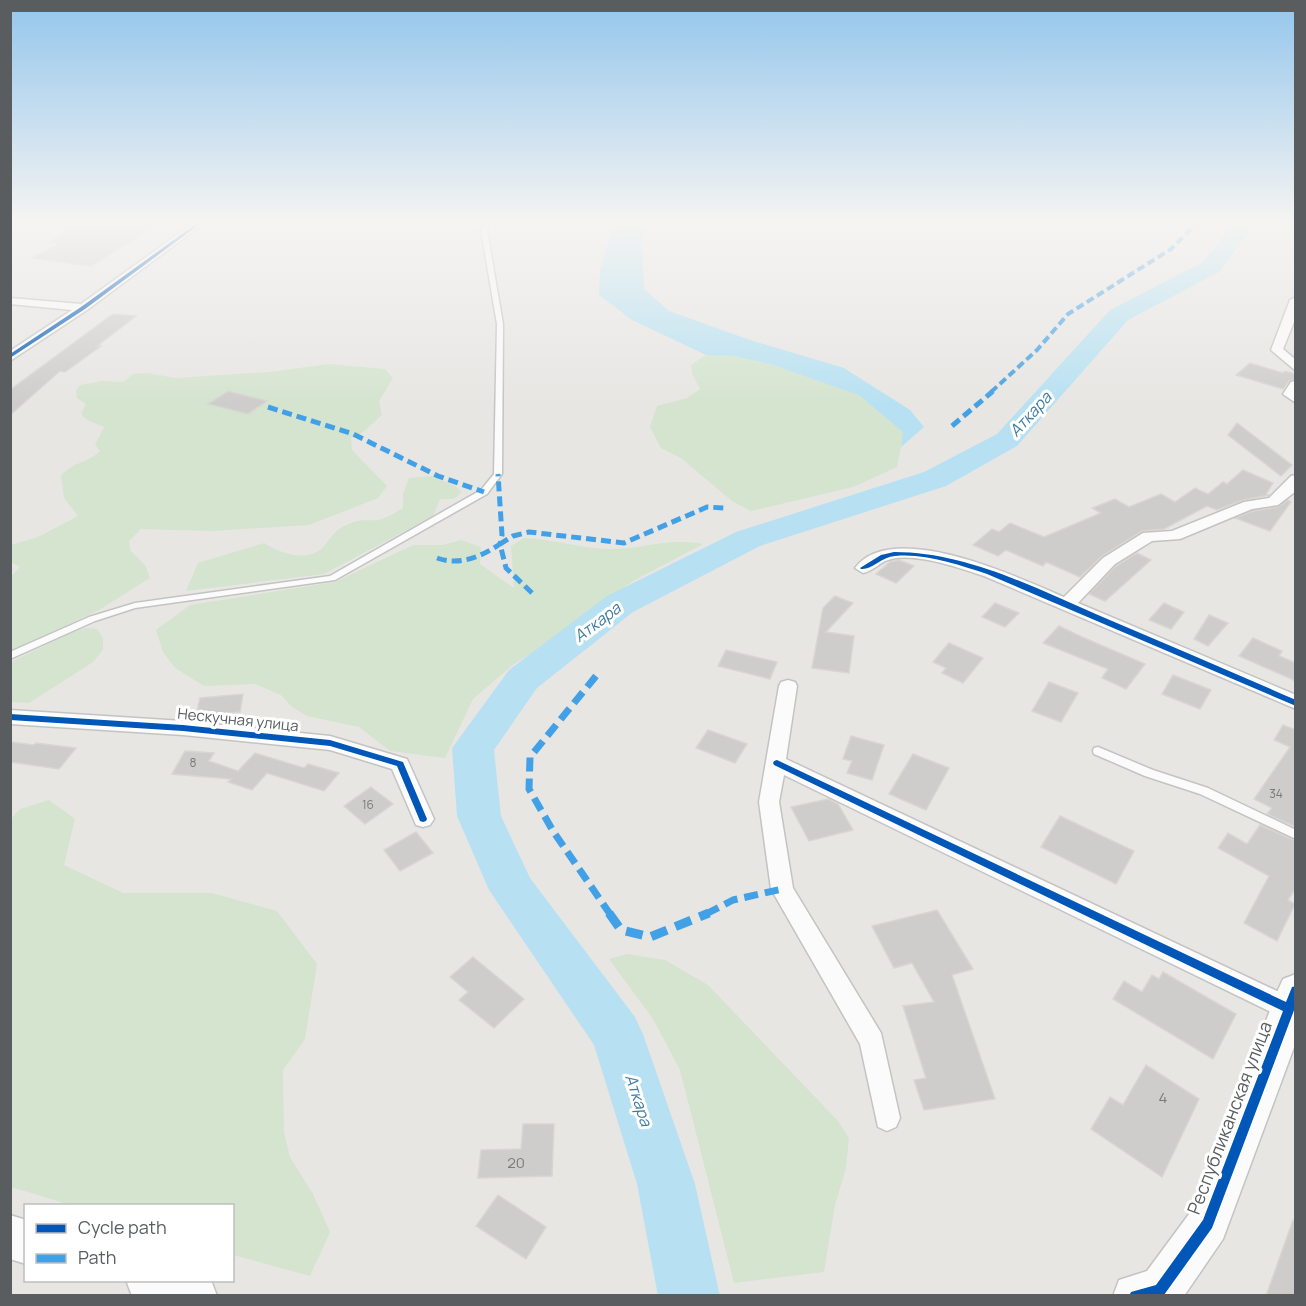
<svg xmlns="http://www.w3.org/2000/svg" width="1306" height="1306" font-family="Manrope,sans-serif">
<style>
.green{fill:#d4e4cf}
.water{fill:#b7e1f2}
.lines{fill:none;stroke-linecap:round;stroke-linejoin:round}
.river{fill:#b7e1f2;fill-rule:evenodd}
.building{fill:#cfcdcc;stroke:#d8d5d2;stroke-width:1.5}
.lane-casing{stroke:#c4c3c4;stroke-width:3}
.street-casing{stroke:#c4c3c4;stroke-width:3}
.secondary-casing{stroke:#c3c3c4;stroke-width:3}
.lane{fill:#fcfbfb;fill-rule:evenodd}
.street{fill:#fcfbfb;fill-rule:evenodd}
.secondary{fill:#fcfbfb;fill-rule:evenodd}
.quiet-far3{stroke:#42a1e6;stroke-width:4;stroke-dasharray:8 4;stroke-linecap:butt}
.quiet-far2{stroke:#42a1e6;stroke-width:5;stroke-dasharray:10 5;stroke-linecap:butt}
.quiet-far1{stroke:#42a1e6;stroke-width:7;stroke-dasharray:14 7;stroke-linecap:butt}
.quiet{stroke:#42a1e6;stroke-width:9;stroke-dasharray:17 9;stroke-linecap:butt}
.cycleway-casing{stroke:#fff;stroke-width:3}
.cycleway{fill:#0057b8;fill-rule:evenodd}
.labels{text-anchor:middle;stroke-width:6;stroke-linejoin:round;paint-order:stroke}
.number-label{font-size:12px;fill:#787a7c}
.street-label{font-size:15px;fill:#595d60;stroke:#fff}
.near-number-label{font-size:15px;fill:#787a7c}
.water-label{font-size:16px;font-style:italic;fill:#3f7ca1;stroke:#fff}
.near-street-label{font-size:18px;fill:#595d60;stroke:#fff}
</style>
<rect width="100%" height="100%" fill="#e8e6e3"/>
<g class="green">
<path d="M 1256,221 L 1295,221 L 1295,241 L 1259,227 Z"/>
<path d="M 706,355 L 734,356 L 770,364 L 835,386 L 859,395 L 904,432 L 897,467 L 853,487 L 751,511 L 732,501 L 681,458 L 661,448 L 650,427 L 657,406 L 687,398 L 700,389 L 692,374 L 691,365 Z"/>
<path d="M 329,364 L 385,369 L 393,378 L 379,401 L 382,415 L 363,432 L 351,438 L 352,450 L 387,486 L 378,498 L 309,525 L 212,531 L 141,529 L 129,541 L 130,550 L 145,565 L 150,578 L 99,610 L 11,651 L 11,576 L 20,567 L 11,562 L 11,545 L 38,537 L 78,516 L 64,498 L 61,476 C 72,462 88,463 100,451 L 95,445 L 104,427 L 87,420 L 81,414 L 86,404 L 77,398 L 76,391 L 80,385 L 103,381 L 123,382 L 133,374 L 148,373 L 176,378 L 269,372 Z"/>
<path d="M 432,476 L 455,486 L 462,492 L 454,499 L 440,499 L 433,516 L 324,574 L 186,591 L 198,563 L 264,543 C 280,553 308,564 324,546 C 335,533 334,530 351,523 C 360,519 369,521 378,520 C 387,518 396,512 403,508 L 403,494 L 409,478 Z"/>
<path d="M 524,538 C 552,539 579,548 607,549 C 643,550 664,537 703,544 L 635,580 L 588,612 L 547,644 L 514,664 L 473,699 L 445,758 L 390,751 L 359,727 L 307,716 L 292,707 L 281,695 L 255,684 L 204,686 L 175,668 L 163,652 L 156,630 L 190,605 L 335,582 L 413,545 L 443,545 L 461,540 L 481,547 L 480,564 L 514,588 L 511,546 Z"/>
<path d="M 86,628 L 97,629 L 103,638 L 103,650 L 93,662 L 29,703 L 11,702 L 11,662 L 72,632 Z"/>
<path d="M 49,800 L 75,819 L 64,865 L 123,893 L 212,893 L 277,911 L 317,964 L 305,1039 L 283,1070 L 284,1132 L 290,1157 L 313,1194 L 330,1232 L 310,1276 L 233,1255 L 232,1206 L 71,1205 L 11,1187 L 11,819 L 20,809 Z"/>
<path d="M 627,954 L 665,960 L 708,985 L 838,1121 L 849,1138 L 846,1168 L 835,1205 L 824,1272 L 734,1283 L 680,1070 L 653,1019 L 609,959 Z"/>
</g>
<path class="water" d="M 614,221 L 646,221 L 642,238 L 644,289 L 669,311 L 750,340 L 844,368 L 910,410 L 924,427 L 901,447 L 903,432 L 859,395 L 770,364 L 734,356 L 706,355 L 632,320 L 599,295 L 600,271 Z"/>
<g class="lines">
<path class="river" d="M 1230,221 L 1250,221 L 1249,232 L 1219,272 L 1128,320 L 1017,446 L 946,486 L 760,546 L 633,612 L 537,688 L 494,750 L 501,816 L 530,878 L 635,1017 L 643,1034 L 695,1184 L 720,1296 L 658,1296 L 637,1184 L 594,1045 L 489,890 L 457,816 L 452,748 L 509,670 L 607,596 L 736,532 L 924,472 L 997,434 L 1110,310 L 1203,262 L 1228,231 Z"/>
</g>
<g class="building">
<path d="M 82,221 L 132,221 L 158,224 L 91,266 L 32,258 L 60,243 L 49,243 Z"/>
<path d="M 113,314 L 136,316 L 97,346 L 101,346 L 65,372 L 60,371 L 10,415 L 10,390 Z"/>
<path d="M 1250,363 L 1283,373 L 1285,371 L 1296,374 L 1296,379 L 1289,381 L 1283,389 L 1236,375 Z"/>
<path d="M 228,391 L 267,401 L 248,414 L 208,404 Z"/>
<path d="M 1237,423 L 1292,465 L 1281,476 L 1228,435 Z"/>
<path d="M 1243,470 L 1273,483 L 1266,494 L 1269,495 L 1243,500 L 1217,510 L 1207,506 L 1164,529 L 1142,531 L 1102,556 L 1080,577 L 1046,562 L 1043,566 L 1006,550 L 998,556 L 973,545 L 992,529 L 999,532 L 1010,523 L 1044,537 L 1101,513 L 1092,508 L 1115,499 L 1129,507 L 1161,494 L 1175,502 L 1195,488 L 1208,494 L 1223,482 L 1227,484 Z"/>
<path d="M 1288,500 L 1291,502 L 1270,531 L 1235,518 L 1253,511 L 1278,507 Z"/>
<path d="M 1137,553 L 1151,560 L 1105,601 L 1089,594 L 1116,566 Z"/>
<path d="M 899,560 L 914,566 L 896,583 L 876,574 L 890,562 Z"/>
<path d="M 835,596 L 853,603 L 826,632 L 854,636 L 849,673 L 812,668 L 823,608 Z"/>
<path d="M 995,603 L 1019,613 L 1005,627 L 982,617 Z"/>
<path d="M 1164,603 L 1184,612 L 1171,629 L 1149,620 Z"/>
<path d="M 1209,615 L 1228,623 L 1208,646 L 1194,639 Z"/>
<path d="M 1059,626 L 1082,637 L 1145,664 L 1126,689 L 1102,678 L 1108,669 L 1043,643 Z"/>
<path d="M 1253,638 L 1282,651 L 1279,656 L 1296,663 L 1296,681 L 1239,656 Z"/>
<path d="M 949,643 L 983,658 L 963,683 L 942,673 L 946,668 L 933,662 Z"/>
<path d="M 726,650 L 777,662 L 770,679 L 718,666 Z"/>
<path d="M 1173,675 L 1211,690 L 1200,709 L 1162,694 Z"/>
<path d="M 1049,682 L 1078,693 L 1061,722 L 1032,711 Z"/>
<path d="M 243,694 L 240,712 L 196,716 L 200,698 Z"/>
<path d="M 1283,725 L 1296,730 L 1296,827 L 1267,814 L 1272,808 L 1254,799 L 1290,747 L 1274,740 Z"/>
<path d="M 708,730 L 747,744 L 735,763 L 696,748 Z"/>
<path d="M 851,736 L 884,745 L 872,780 L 847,773 L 852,761 L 843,759 Z"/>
<path d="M 10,742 L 34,745 L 36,743 L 76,748 L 59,769 L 10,762 Z"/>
<path d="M 185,751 L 214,753 L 209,761 L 238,771 L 255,753 L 304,768 L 308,764 L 339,773 L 324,791 L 267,773 L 252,790 L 228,782 L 231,779 L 172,774 Z"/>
<path d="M 913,754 L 949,768 L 926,810 L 889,794 Z"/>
<path d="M 371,787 L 393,804 L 365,824 L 344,806 Z"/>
<path d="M 828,799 L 838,804 L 853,830 L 809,841 L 791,807 Z"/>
<path d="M 1060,816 L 1134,851 L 1116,884 L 1041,847 Z"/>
<path d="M 1260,825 L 1296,841 L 1296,888 L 1288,900 L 1295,904 L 1277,941 L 1244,923 L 1269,876 L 1218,848 L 1228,833 L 1247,844 Z"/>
<path d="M 416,832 L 433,853 L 400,871 L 384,850 Z"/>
<path d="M 937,910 L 973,969 L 952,975 L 995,1099 L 924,1110 L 914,1080 L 926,1078 L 903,1006 L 934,1002 L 912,963 L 894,968 L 872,926 Z"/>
<path d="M 473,957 L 524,999 L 494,1028 L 459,1000 L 468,992 L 450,977 Z"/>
<path d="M 1163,972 L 1236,1014 L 1213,1059 L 1113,999 L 1124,981 L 1142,992 L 1152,975 L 1159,979 Z"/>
<path d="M 1146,1065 L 1199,1099 L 1162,1177 L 1091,1129 L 1110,1097 L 1123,1105 Z"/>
<path d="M 523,1124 L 554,1124 L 552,1176 L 478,1178 L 481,1150 L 521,1149 Z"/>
<path d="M 498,1195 L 546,1227 L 526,1259 L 476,1226 Z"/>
<path d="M 1293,1220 L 1296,1221 L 1296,1296 L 1266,1296 Z"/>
</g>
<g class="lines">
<defs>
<g id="lane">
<path d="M 485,221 L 489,221 L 487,230 L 503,324 L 502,474 L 487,494 L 335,580 L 135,608 L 95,621 L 10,659 L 10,652 L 89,617 L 135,603 L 330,576 L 481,490 L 494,474 L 497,324 L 481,230 Z"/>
<path d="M 1098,747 L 1153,770 L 1208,788 L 1296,830 L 1296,839 L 1200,794 L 1145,776 L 1094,754 L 1093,751 L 1094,748 Z"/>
</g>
<g id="street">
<path d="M 196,221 L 207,221 L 87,310 L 10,361 L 10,351 L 72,310 L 10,304 L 10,298 L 81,304 Z"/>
<path d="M 1296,297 L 1296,317 L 1283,349 L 1296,360 L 1296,371 L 1271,350 L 1290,300 Z"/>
<path d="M 1296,381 L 1296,403 L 1283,394 L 1291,382 Z"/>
<path d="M 1296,475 L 1296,491 L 1278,505 L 1252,509 L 1180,539 L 1152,541 L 1115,564 L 1078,603 L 1296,695 L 1296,709 L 984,576 C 960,568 912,551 888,560 C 879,563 873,571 863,573 L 855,568 C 892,518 1020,578 1064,597 L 1103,558 L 1143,533 L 1172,531 L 1244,502 L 1269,498 L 1291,476 Z"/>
<path d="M 788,680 L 795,682 L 797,686 L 786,759 L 1296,1000 L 1296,1016 L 1288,1019 L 1279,1016 L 784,775 L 779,802 L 793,888 L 881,1033 L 900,1118 L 896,1127 L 887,1131 L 878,1127 L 860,1044 L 771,889 L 759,802 L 779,686 L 781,682 Z"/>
<path d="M 10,710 L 183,721 L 330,736 L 407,759 L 434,819 L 430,825 L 423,827 L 416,825 L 392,769 L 330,750 L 183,735 L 10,724 Z"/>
</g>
<g id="secondary">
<path d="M 1296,974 L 1296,1042 L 1223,1239 L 1184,1296 L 1113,1296 L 1119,1280 L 1147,1271 L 1192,1210 L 1278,990 L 1283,979 Z"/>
<path d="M 10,1215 L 26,1220 L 26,1264 L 10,1259 Z"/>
<path d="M 126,1280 L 211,1280 L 217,1296 L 132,1296 Z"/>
</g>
</defs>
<use href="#lane" class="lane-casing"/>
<use href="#street" class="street-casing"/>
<use href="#secondary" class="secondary-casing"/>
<use href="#lane" class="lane"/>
<use href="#street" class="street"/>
<use href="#secondary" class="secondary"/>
<path class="quiet-far3" d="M 991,392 L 1037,350 L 1068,314 L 1171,249 L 1199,221"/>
<g class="quiet-far2">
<path d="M 268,407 L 353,434 L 438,476 L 484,492"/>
<path d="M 952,426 L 993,391"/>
<path d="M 437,558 C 459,566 481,557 500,544 L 502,535 L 498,474"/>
<path d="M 532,593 L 506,568 L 500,544 L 513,536 L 529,532 L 624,543 L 707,507 L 724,508"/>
</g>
<g class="quiet-far1">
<path d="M 596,676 L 530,757 L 529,789 L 553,831 L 610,914"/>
<path d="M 706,914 L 733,900 L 782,889"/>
</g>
<path class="quiet" d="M 609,913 L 621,930 L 650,937 L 709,913"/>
<defs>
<g id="cycleway">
<path d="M 200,221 L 204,221 L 85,309 L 10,358 L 10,354 L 81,307 Z"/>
<path d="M 894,552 C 966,552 1033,587 1098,615 C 1164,643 1230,671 1296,700 L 1296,706 L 987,574 C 959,565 925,553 895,556 C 881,557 872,570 861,569 L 860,568 L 881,555 Z"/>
<path d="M 10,714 L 183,725 L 330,740 L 403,762 L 427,819 L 426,821 L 423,822 L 420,821 L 397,766 L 330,746 L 183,731 L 10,720 Z"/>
<path d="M 777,760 L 1286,1002 L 1292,987 L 1296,986 L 1296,1005 L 1212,1228 L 1164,1295 L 1129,1296 L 1131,1292 L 1156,1285 L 1203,1220 L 1283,1011 L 774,765 L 773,763 L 774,761 Z"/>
</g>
</defs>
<use href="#cycleway" class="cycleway-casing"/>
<use href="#cycleway" class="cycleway"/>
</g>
<linearGradient id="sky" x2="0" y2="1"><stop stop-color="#94c6ec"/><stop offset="0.55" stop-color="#f5f4f2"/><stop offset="1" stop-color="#f5f4f2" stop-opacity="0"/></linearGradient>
<rect width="1306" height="404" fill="url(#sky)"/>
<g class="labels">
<g class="number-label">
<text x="193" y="767">8</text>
<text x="1276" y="798">34</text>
<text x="368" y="809">16</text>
</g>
<g class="street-label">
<text transform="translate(238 720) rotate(6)" y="5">Нескучная улица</text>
</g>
<g class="near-number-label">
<text x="1163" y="1103">4</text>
<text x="516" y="1168">20</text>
</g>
<g class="water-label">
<text transform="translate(1030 414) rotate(-48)" y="6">Аткара</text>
<text transform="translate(597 622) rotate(-37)" y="6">Аткара</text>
<text transform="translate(639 1100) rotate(72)" y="6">Аткара</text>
</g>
<g class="near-street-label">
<text transform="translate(1230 1118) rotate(-69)" y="6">Республиканская улица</text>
</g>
</g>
<rect width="1306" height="1306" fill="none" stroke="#595d60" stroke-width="24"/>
<rect x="24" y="1204" width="210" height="78" fill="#ffffff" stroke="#bdbebf" stroke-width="1.5"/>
<rect x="36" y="1224" width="30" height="9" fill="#0057b8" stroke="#bdbebf" stroke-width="1.5"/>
<text x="78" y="1234" font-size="18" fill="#595d60">Cycle path</text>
<rect x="36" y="1254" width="30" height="9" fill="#42a1e6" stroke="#bdbebf" stroke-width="1.5"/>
<text x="78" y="1264" font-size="18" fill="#595d60">Path</text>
</svg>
